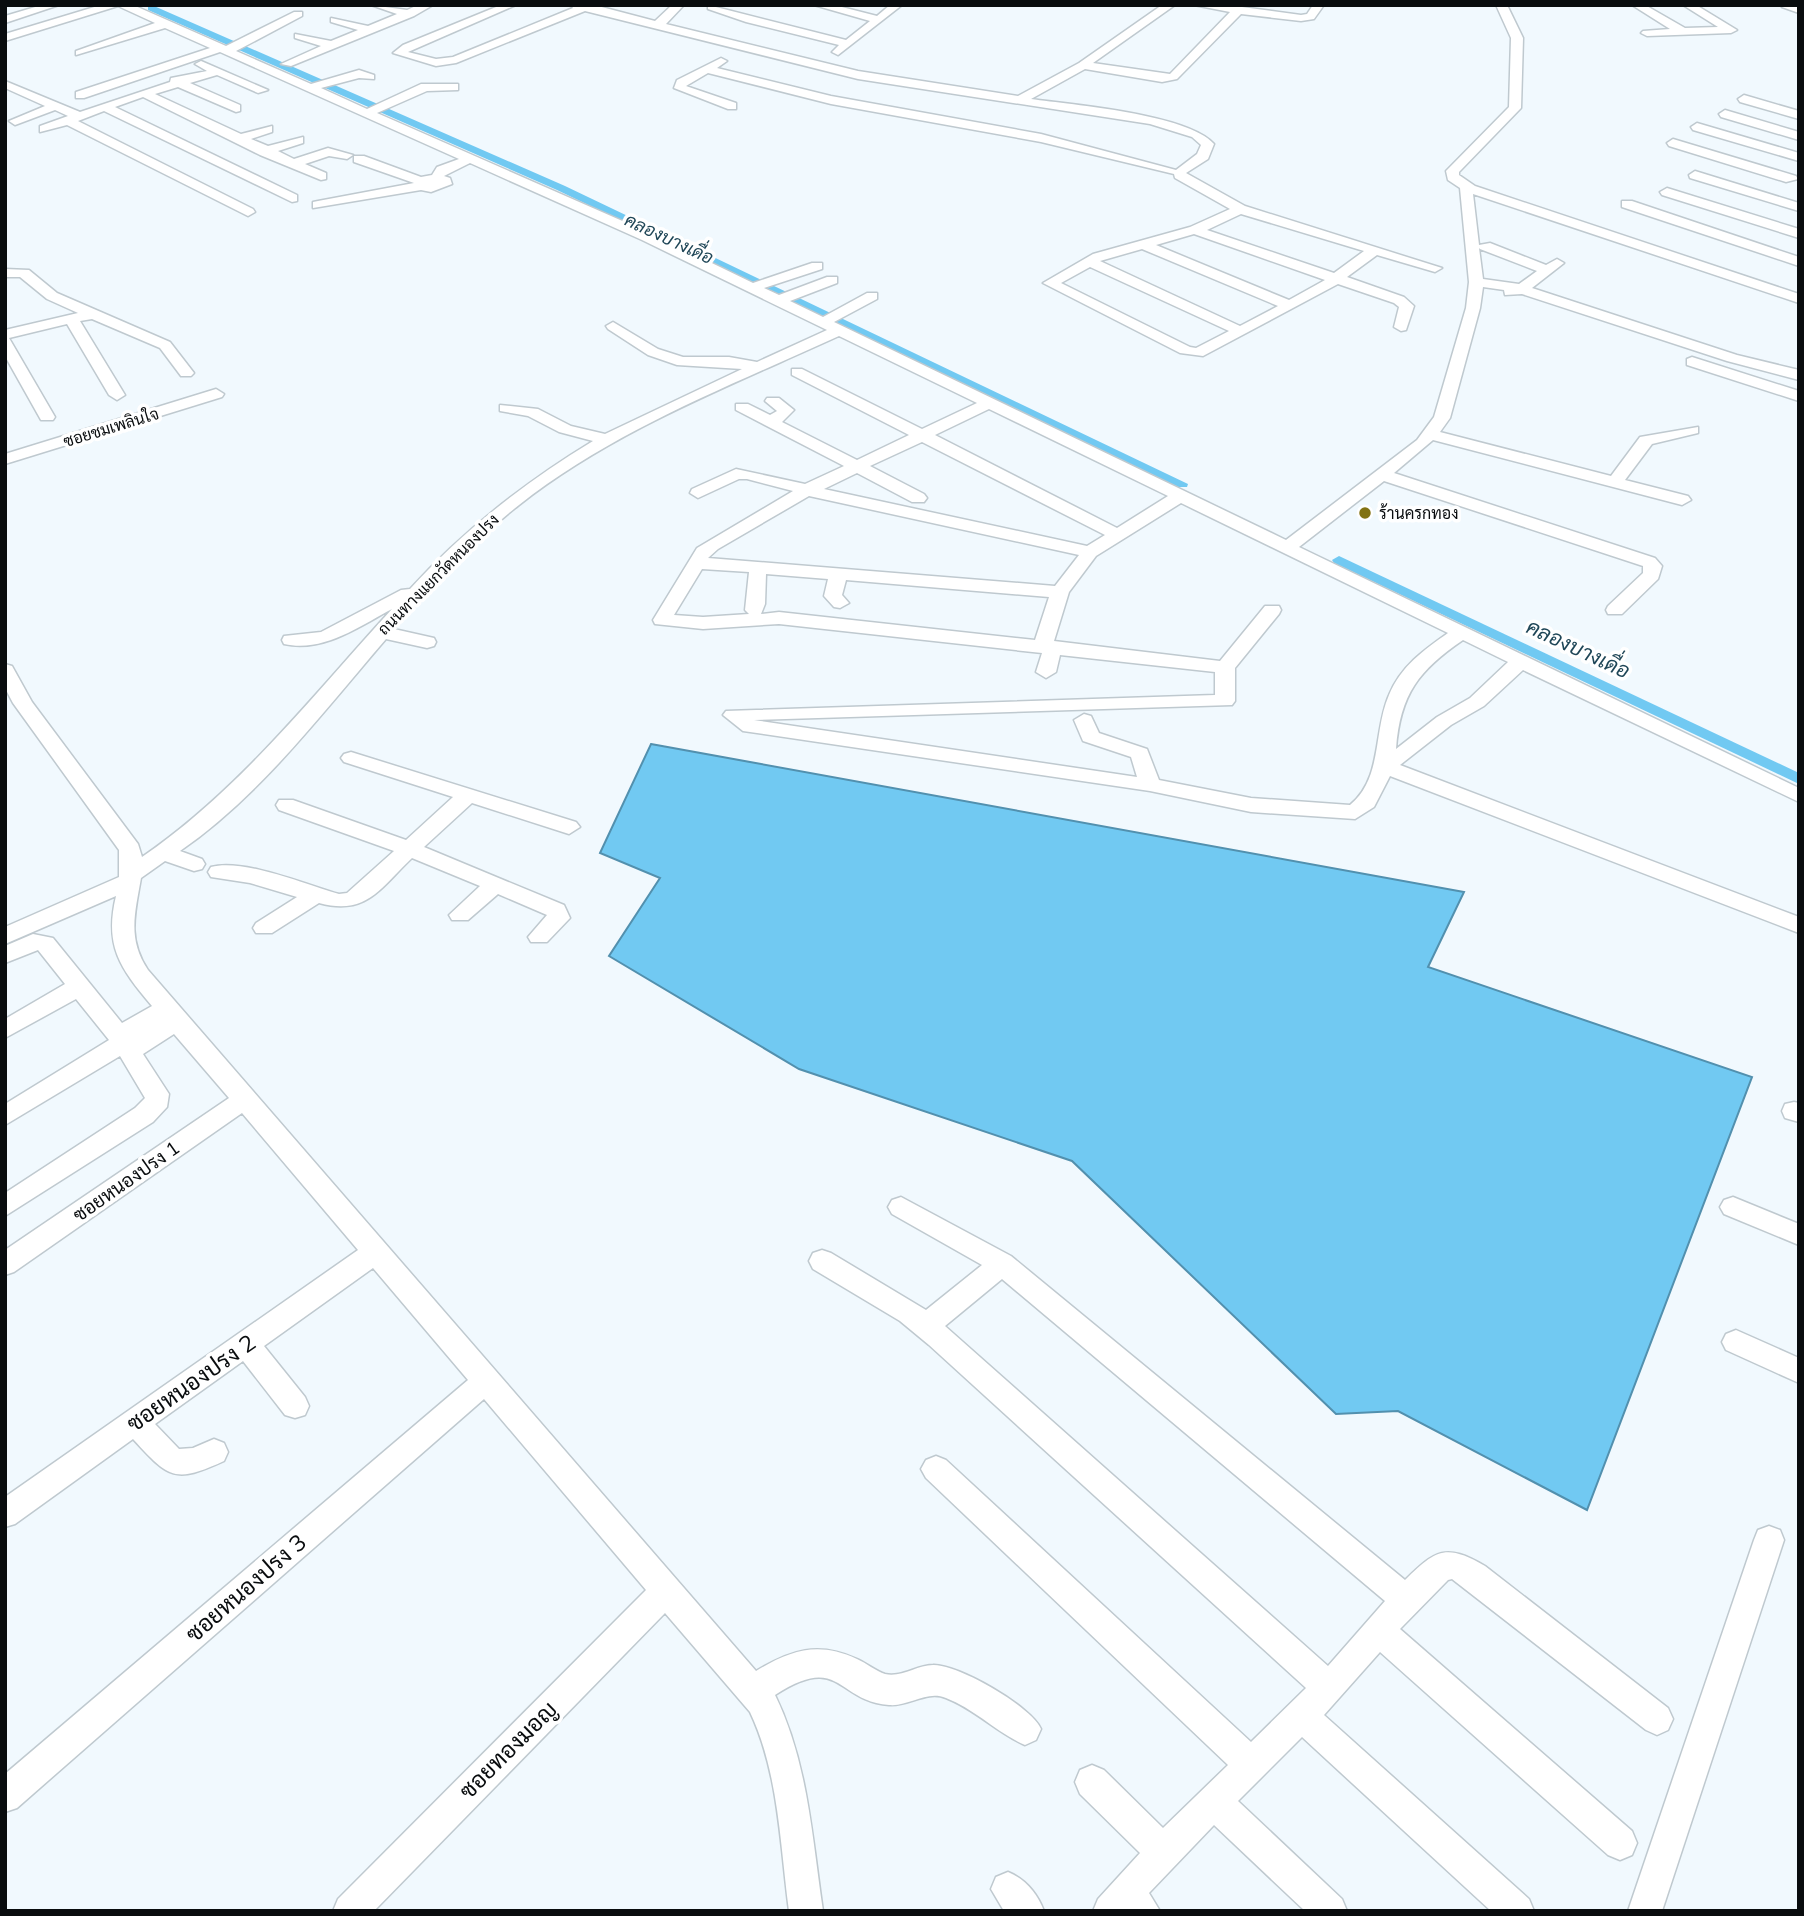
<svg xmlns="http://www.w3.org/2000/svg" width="1804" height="1916" font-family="Mulish,Sarabun,sans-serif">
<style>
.water{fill:#71c9f2;stroke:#5290ae;stroke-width:2}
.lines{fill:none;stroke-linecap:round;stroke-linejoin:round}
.canal{fill:#71c9f2;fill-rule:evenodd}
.minor-casing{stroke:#bfc9cf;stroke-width:3}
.minor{fill:#fff;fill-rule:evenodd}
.poi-dot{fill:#827212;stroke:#fff;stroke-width:2.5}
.labels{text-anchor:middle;stroke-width:7;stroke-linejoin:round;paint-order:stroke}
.far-street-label{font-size:16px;fill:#090c0e;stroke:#fff}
.far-poi-label{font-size:16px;fill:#090c0e;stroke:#fff;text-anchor:start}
.far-water-label{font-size:18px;font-style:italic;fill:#1f4657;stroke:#fff}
.street-label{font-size:19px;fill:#090c0e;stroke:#fff}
.water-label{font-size:21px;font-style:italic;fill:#1f4657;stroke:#fff}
.near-street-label{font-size:23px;fill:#090c0e;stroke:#fff}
</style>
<rect width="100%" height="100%" fill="#f1f9fe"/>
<path class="water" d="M 651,744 L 1464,892 L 1428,967 L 1752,1077 L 1587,1510 L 1398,1411 L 1336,1414 L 1072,1161 L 799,1069 L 609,956 L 660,878 L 600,853 Z"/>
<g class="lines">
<g class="canal">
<path d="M 148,6 L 154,6 L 565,186 L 1188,484 L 1187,487 L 1177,487 L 557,190 L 148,10 Z"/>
<path d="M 1339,556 L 1799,773 L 1799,784 L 1334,563 L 1332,560 Z"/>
</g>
<defs>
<g id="minor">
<path d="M 42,5 L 59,5 L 5,23 L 5,16 Z"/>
<path d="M 101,5 L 133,5 L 226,46 L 294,12 L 302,12 L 302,16 L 236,51 L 311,84 L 359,70 L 374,75 L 374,79 L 359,78 L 321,88 L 367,109 L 421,84 L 458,84 L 458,90 L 427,91 L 377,113 L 652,234 L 753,283 L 812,263 L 822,263 L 822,269 L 764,288 L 779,295 L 827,277 L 837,277 L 837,283 L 790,301 L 823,317 L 867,293 L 877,293 L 877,299 L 834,322 L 1286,540 L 1417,440 L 1434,417 L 1466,308 L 1469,282 L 1460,188 L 1448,180 L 1446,171 L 1509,107 L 1511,38 L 1496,5 L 1507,5 L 1523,38 L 1521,108 L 1459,172 L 1459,175 L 1475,186 L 1799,294 L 1799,303 L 1473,194 L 1479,245 L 1490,243 L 1546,265 L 1557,259 L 1564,263 L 1532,288 L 1737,355 L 1799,370 L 1799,380 L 1727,361 L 1522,294 L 1505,295 L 1504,290 L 1483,287 L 1480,308 L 1450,418 L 1440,432 L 1611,476 L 1640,437 L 1698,427 L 1698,433 L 1652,444 L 1625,480 L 1688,496 L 1691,500 L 1682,505 L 1433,440 L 1394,473 L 1655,558 L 1662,566 L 1658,579 L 1622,614 L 1608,614 L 1606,610 L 1608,606 L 1643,573 L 1643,566 L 1384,481 L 1299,547 L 1799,788 L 1799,802 L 1523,670 L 1484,706 L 1451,725 L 1400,765 L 1799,917 L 1799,933 L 1390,776 L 1374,807 L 1355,819 L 1251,812 L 1150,791 L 743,731 L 723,715 L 726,711 L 1215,695 L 1215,672 L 1060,655 L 1056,672 L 1046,678 L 1036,672 L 1042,653 L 779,624 L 703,629 L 655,624 L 653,620 L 697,548 L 793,491 L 747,479 L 739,479 L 698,498 L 690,493 L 692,489 L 736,469 L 805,484 L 844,466 L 736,410 L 736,404 L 748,404 L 770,415 L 777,411 L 765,401 L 767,398 L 779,398 L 794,410 L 782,422 L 857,460 L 909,435 L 792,375 L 792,369 L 802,369 L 922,429 L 977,403 L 839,336 C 730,386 614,430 519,505 C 473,541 432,585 394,629 L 434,638 L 436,642 L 434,646 L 427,648 L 386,639 C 323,712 260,796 180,851 L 202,859 L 205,864 L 202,869 L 194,871 L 165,861 L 141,878 C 135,913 127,939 148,970 L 756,1671 C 791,1650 818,1641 857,1659 C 866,1663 876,1671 885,1674 C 901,1678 917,1665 933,1665 C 958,1664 1032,1707 1041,1729 L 1036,1740 L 1025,1745 C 997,1733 975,1709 946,1698 C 926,1690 909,1707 889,1705 C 836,1701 841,1652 775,1695 C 808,1763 812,1837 823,1911 L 789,1911 C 780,1845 779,1773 750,1712 L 665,1613 L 374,1911 L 333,1911 L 338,1899 L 646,1590 L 484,1399 L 17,1808 L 5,1812 L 5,1774 L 468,1380 L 373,1268 L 264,1346 L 305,1397 L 309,1406 L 305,1415 L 295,1418 L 285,1415 L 243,1361 L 155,1424 L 179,1449 L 193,1448 L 214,1439 L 224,1443 L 228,1452 L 224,1461 C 174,1484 169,1478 133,1439 L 15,1524 L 5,1527 L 5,1497 L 358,1250 L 242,1113 L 14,1272 L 5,1275 L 5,1250 L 229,1098 L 174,1034 L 143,1054 L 169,1094 L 167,1107 L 153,1122 L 5,1216 L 5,1193 L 135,1108 L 145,1098 L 120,1056 L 5,1125 L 5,1104 L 109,1040 L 76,999 L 5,1038 L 5,1019 L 65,984 L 38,950 L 5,963 L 5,946 L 33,934 L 53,938 L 122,1023 L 152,1006 C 120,968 104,946 116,896 L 5,944 L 5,927 L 119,877 L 119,850 L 13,703 L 5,688 L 5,664 L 12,666 L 32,702 L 138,844 L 142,857 C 240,790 313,695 392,609 C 360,626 323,653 284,644 L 282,640 L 284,636 L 321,632 L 401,590 L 410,589 C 464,530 524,483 593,441 L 559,432 L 528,416 L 500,411 L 500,405 L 538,409 L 571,426 L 605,434 L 742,369 L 677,365 L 648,355 L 608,329 L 606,326 L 613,322 L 658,349 L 683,357 L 729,357 L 757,362 L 827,330 L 642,240 L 470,163 L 444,176 L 450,178 L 452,184 L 431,192 L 421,190 L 313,208 L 313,202 L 318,201 L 414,183 L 354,162 L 354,156 L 364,156 L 421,177 L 432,175 L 437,167 L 459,159 L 220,52 L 84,98 L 76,98 L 76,92 L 210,48 L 165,28 L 76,55 L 76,51 L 155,23 L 118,6 L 5,41 L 5,34 ZM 1479,248 L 1480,249 L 1537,271 L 1519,284 L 1483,279 ZM 989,409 L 1168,496 L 1117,528 L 935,435 ZM 922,442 L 1105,535 L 1087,546 L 824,489 L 857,473 L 912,502 L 924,502 L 927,498 L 924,494 L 870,466 ZM 809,496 L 1079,555 L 1055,586 L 708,558 L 718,549 ZM 1181,503 L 1448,633 C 1424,650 1401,666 1389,695 C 1373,731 1383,778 1350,805 L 1251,798 L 1159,780 L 1147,749 L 1099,733 L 1091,716 L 1084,714 L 1074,720 L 1083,741 L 1131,757 L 1137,777 L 754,720 L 1232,705 L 1235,701 L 1235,668 L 1279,614 L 1281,610 L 1279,606 L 1265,606 L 1220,661 L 1054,641 L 1069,592 L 1096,556 ZM 702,569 L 749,572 L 745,610 L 749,614 L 703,617 L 674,615 ZM 766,574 L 828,579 L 824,596 L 834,607 L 840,608 L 849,603 L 842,595 L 846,580 L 1049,597 L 1035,640 L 779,612 L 761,614 L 765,604 ZM 1463,640 L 1508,662 L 1470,698 L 1437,717 L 1396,749 C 1400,694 1419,670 1463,640 Z"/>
<path d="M 371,5 L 407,10 L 418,5 L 433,5 L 414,16 L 291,66 L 281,64 L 321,46 L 295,38 L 295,34 L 331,41 L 358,30 L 331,22 L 331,18 L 368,26 L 397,14 Z"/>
<path d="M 501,5 L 516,5 L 408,52 L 436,59 L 453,57 L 573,8 L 571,5 L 594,5 L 655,21 L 672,5 L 684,5 L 666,24 L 858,71 L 1018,96 L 1079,63 L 1162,5 L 1175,5 L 1093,63 L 1170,74 L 1230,12 L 1194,5 L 1227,5 L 1301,15 L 1307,14 L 1313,5 L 1324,5 L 1314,19 L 1301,21 L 1241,14 L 1177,79 L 1162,82 L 1085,69 L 1031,99 C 1073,105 1188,114 1214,144 L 1208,159 L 1186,173 L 1245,206 L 1442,268 L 1435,272 L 1377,255 L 1347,277 L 1404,297 L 1414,306 L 1406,330 L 1401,331 L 1394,327 L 1399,307 L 1394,303 L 1338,284 L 1203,356 L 1180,353 L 1043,283 L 1093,254 L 1190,227 L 1230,209 L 1175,178 L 1174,174 L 1041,142 L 831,104 L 708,73 L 686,86 L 736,103 L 736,109 L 728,109 L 674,88 L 677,80 L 721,58 L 727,61 L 717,68 L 831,96 L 1041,134 L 1176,170 L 1197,154 L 1201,145 L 1192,137 L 1150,124 L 858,79 L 585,11 L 456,63 L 436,66 L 393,53 L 403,45 ZM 1241,214 L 1364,251 L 1334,273 L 1207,230 ZM 1194,234 L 1325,280 L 1289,300 L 1156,245 ZM 1142,249 L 1278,306 L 1240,326 L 1100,261 ZM 1090,267 L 1229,331 L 1196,348 L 1190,347 L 1061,283 Z"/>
<path d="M 708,5 L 846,40 L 870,21 L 814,5 L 834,5 L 877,16 L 890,5 L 902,5 L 838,55 L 832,52 L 839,45 L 746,22 L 708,9 Z"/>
<path d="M 1632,5 L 1645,5 L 1685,28 L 1718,27 L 1683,5 L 1696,5 L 1737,30 L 1731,33 L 1647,36 L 1641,33 L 1643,31 L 1670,29 Z"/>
<path d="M 1781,5 L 1799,6 L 1799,13 L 1782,7 Z"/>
<path d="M 201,61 L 268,90 L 258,93 L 217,75 L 190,83 L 240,105 L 240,111 L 236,112 L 178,87 L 155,94 L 241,134 L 272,126 L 272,132 L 251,139 L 268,146 L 303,137 L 303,143 L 278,151 L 294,159 L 328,148 L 353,155 L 347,159 L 329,156 L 305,164 L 326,173 L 326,179 L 321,180 L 260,155 L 143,97 L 115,107 L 297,195 L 297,201 L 292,202 L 104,111 L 78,121 L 253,209 L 255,212 L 248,216 L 67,125 L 40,132 L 40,126 L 68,116 L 55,110 L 15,125 L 9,121 L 45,106 L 5,88 L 5,81 L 80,112 L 170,82 L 171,78 L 207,71 L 195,64 Z"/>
<path d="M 1744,95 L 1799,111 L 1799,119 L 1740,102 L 1738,99 Z"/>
<path d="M 1725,110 L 1799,132 L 1799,140 L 1721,117 L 1719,114 Z"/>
<path d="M 1697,123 L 1799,153 L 1799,161 L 1693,130 L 1691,127 Z"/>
<path d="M 1673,139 L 1796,176 L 1798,179 L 1786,182 L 1669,146 L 1667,143 Z"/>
<path d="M 1695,171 L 1799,203 L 1799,211 L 1690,178 L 1689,175 Z"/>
<path d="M 1667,188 L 1799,229 L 1799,238 L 1662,195 L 1660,192 Z"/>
<path d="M 1622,201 L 1632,201 L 1799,257 L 1799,266 L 1622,207 Z"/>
<path d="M 5,269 L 29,270 L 57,293 L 170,342 L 194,373 L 191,376 L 181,376 L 160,348 L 92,319 L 80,321 L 125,395 L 117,400 L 109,395 L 67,324 L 9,338 L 55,417 L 53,420 L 41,420 L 5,356 L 5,330 L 78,313 L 47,299 L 20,277 L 5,277 Z"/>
<path d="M 1692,357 L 1799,391 L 1799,401 L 1687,365 L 1687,359 Z"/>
<path d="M 216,389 L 224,394 L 222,397 L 5,464 L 5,454 Z"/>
<path d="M 351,752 L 576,822 L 580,827 L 569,834 L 472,803 L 424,847 L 564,905 L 570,918 L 547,942 L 531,942 L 528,937 L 547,915 L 498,894 L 468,920 L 452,920 L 449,915 L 480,886 L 412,858 C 380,888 367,916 319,903 L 272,933 L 256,933 L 253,928 L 256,923 L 297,897 L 250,883 L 211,877 L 208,872 L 211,867 C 243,858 307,885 339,894 L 347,893 L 394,851 L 279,810 L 276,805 L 279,800 L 293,800 L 406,840 L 453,797 L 344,762 L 341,758 L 344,754 Z"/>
<path d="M 1794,1102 L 1799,1103 L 1799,1122 L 1785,1118 L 1782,1111 L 1785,1104 Z"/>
<path d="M 901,1197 L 1011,1256 L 1405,1580 C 1436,1550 1445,1543 1485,1566 L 1668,1708 L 1673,1719 L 1668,1730 L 1657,1735 L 1646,1730 L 1452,1579 L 1448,1580 L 1400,1629 L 1632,1831 L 1637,1843 L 1632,1855 L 1620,1860 L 1608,1855 L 1380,1652 L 1324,1715 L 1529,1899 L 1534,1911 L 1491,1911 L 1302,1737 L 1238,1801 L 1342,1899 L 1347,1911 L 1305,1911 L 1214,1825 L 1149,1893 L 1160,1911 L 1093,1911 L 1098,1899 L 1140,1853 L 1080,1794 L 1075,1782 L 1080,1770 L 1092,1765 L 1104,1770 L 1163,1828 L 1228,1765 L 926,1478 L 921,1469 L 926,1460 L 936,1456 L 946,1460 L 1251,1742 L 1306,1688 L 929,1345 L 900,1321 L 813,1269 L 809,1261 L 813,1253 L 822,1250 L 831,1253 L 926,1310 L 982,1265 L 892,1214 L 888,1207 L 892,1200 ZM 1002,1279 L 1385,1601 L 1328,1666 L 945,1326 Z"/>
<path d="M 1733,1197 L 1799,1224 L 1799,1245 L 1724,1214 L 1720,1207 L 1724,1200 Z"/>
<path d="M 1736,1330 L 1799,1358 L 1799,1383 L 1726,1350 L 1722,1342 L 1726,1334 Z"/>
<path d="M 1769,1526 L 1780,1530 L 1784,1540 L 1662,1911 L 1628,1911 L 1754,1540 L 1758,1530 Z"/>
<path d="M 1008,1872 C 1025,1879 1037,1893 1044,1911 L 1004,1911 L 991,1889 L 996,1877 Z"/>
</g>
</defs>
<use href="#minor" class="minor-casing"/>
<use href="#minor" class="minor"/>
</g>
<circle class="poi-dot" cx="1365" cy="513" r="7"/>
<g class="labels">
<g class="far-street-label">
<text transform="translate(111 427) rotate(-17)" y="6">ซอยชมเพลินใจ</text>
<text transform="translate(438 574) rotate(-45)" y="6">ถนนทางแยกวัดหนองปรง</text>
</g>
<g class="far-poi-label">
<text x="1379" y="519">ร้านครกทอง</text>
</g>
<g class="far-water-label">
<text transform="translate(669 239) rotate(25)" y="6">คลองบางเดื่อ</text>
</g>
<g class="street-label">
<text transform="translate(126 1181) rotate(-35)" y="7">ซอยหนองปรง 1</text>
</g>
<g class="water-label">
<text transform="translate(1578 649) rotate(25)" y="7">คลองบางเดื่อ</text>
</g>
<g class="near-street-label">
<text transform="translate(191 1383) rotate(-35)" y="8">ซอยหนองปรง 2</text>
<text transform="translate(246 1588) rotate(-41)" y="8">ซอยหนองปรง 3</text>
<text transform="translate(508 1750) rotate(-45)" y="8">ซอยทองมอญ</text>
</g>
</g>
<rect width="1804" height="1916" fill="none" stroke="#090c0e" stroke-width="14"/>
</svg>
